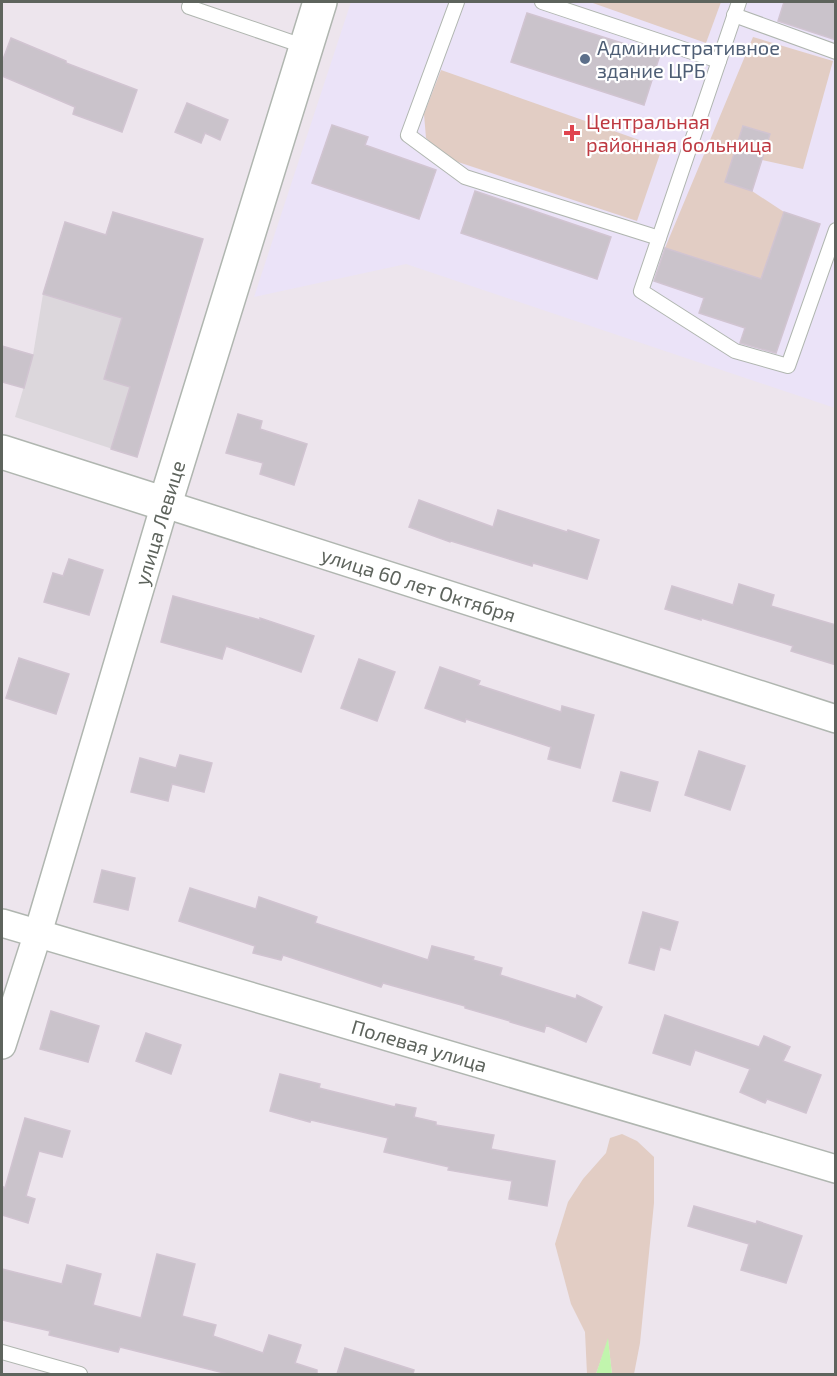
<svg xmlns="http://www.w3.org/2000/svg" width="837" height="1376" font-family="'Exo 2',sans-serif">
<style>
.industrial{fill:#dcd7dc}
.medical{fill:#ebe3f8}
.green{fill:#e2cdc4}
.water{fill:#c1f5ad}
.building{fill:#cac3cb;stroke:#d1c4d1;stroke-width:1.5}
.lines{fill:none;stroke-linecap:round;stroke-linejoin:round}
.service-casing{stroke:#b0b6b0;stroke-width:16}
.minor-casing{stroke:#b0b6b0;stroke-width:30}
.tertiary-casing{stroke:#b0b6b0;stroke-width:36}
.service{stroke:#fff;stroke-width:14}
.minor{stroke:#fff;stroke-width:27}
.tertiary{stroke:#fff;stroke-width:33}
.service-dot{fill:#5c6f8a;stroke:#fff;stroke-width:2}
.health-dot{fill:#e0444e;stroke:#fff;stroke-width:2}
.labels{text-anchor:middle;stroke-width:4.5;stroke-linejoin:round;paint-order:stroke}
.service-label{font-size:20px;fill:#4e5e75;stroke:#fff;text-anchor:start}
.health-label{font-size:20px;fill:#be3a42;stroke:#fff;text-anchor:start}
.street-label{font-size:20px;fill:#5e645d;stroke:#fff}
</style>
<rect width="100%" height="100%" fill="#ede5ed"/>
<path class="industrial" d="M 113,212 L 203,239 L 137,457 L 15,417 L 33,355 L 43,294 L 65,222 L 105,235 Z"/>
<path class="medical" d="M 351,2 L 835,2 L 835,408 L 406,264 L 254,297 Z"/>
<g class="green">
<path d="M 590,2 L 721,2 L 706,43 Z"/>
<path d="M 753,37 L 833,61 L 803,169 L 762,160 L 752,191 L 784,212 L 760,281 L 736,271 L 665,248 Z"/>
<path d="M 441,70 L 662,148 L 637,221 L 458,162 L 440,151 L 426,138 L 424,114 Z"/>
<path d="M 622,1134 L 637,1141 L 654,1157 L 654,1203 L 640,1343 L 634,1374 L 612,1374 L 608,1340 L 596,1374 L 587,1374 L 585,1332 L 571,1304 L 555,1244 L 568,1202 L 583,1179 L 606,1153 L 610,1138 Z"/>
</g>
<path class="water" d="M 608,1338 L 612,1374 L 596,1374 Z"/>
<g class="building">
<path d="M 784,2 L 836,2 L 836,40 L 778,21 Z"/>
<path d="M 527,13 L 660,55 L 644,105 L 511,62 Z"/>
<path d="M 11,38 L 66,61 L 66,63 L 137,90 L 122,132 L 73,114 L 75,107 L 2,76 L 2,62 Z"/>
<path d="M 187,103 L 228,120 L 220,140 L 205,133 L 201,143 L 175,132 Z"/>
<path d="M 332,125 L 368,137 L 365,145 L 436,170 L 419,219 L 312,183 Z"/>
<path d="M 743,126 L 770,134 L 752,191 L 725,182 Z"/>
<path d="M 475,191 L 611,237 L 597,279 L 461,233 Z"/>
<path d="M 113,212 L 203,239 L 137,457 L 111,449 L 130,387 L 104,379 L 122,318 L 43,294 L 65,222 L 106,235 Z"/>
<path d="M 784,212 L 820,224 L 776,353 L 740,343 L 745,328 L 699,313 L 704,298 L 654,281 L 665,248 L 761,279 Z"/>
<path d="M 2,346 L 33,355 L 24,388 L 2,382 Z"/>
<path d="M 238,414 L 262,421 L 260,429 L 307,444 L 294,485 L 260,474 L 263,463 L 226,453 Z"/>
<path d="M 419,500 L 493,527 L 498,510 L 567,532 L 568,530 L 599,540 L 587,579 L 533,563 L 532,566 L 451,541 L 450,542 L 409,527 Z"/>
<path d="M 69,559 L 103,570 L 89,615 L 44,602 L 53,573 L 63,576 Z"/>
<path d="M 739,584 L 774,595 L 771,606 L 836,625 L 836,665 L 791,651 L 793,646 L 701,618 L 701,620 L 665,609 L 672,586 L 733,605 Z"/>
<path d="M 173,596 L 260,620 L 260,618 L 314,636 L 301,672 L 226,646 L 222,659 L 161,642 Z"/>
<path d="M 19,658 L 69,674 L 56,714 L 6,698 Z"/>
<path d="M 359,659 L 395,672 L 377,721 L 341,708 Z"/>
<path d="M 440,667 L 480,681 L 478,685 L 561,712 L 562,706 L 594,715 L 580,768 L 548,759 L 551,747 L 466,719 L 465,722 L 425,708 Z"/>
<path d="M 699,751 L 745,766 L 730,810 L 685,795 Z"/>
<path d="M 180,755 L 212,763 L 204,792 L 172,784 L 168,801 L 131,792 L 140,758 L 176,768 Z"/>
<path d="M 621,772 L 658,782 L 650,811 L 613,801 Z"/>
<path d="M 102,870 L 135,878 L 128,910 L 94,902 Z"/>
<path d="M 190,888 L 256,909 L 259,897 L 317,917 L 315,923 L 428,960 L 432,946 L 474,957 L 473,960 L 502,968 L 500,975 L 576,999 L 577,995 L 602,1007 L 586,1042 L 546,1025 L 544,1032 L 510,1022 L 510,1021 L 465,1008 L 465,1006 L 383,983 L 381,987 L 283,955 L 281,960 L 253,953 L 255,946 L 179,921 Z"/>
<path d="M 643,912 L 678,922 L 670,950 L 660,947 L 654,970 L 629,963 Z"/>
<path d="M 51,1011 L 99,1026 L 88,1062 L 40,1049 Z"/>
<path d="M 665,1015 L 759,1047 L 764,1036 L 790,1047 L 783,1061 L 821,1075 L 806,1113 L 767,1099 L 765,1103 L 740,1092 L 750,1069 L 695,1050 L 690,1065 L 653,1053 Z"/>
<path d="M 146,1033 L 181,1045 L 171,1074 L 136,1061 Z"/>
<path d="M 280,1074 L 320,1084 L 319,1088 L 395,1107 L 396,1104 L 416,1108 L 414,1117 L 436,1122 L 436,1125 L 494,1135 L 491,1149 L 555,1161 L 547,1206 L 509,1199 L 512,1181 L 448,1170 L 449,1167 L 384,1152 L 388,1138 L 311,1120 L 310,1122 L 270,1111 Z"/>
<path d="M 25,1118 L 70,1131 L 62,1157 L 39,1151 L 26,1196 L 35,1199 L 28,1223 L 2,1215 L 2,1186 L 5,1188 Z"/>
<path d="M 694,1206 L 756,1224 L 757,1221 L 802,1236 L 786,1283 L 741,1270 L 749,1244 L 688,1226 Z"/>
<path d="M 157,1254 L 195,1264 L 182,1316 L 216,1325 L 213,1336 L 263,1353 L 269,1335 L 301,1345 L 295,1363 L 317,1370 L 317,1374 L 228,1374 L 120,1347 L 118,1352 L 49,1335 L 50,1331 L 2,1320 L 2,1269 L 62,1284 L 67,1265 L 101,1274 L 93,1305 L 141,1318 Z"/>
<path d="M 345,1348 L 414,1370 L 413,1374 L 337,1374 Z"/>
</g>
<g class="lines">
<defs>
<g id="service">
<path d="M 191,2 L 189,7 L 306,47"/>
<path d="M 457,2 L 408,135 L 465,177 L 659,238"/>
<path d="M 542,2 L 719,61"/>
<path d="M 739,2 L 641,291 L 735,351 L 788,366 L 836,230"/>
<path d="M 734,15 L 836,52"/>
<path d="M 2,1352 L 80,1374"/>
</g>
<g id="minor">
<path id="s1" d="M 2,923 L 836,1169"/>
<path id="s2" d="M 2,1045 L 38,933 L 165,504 L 836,719"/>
</g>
<path id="tertiary" d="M 2,452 L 165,504 L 320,2"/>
</defs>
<use href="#service" class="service-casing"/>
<use href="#minor" class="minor-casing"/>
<use href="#tertiary" class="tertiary-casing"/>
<use href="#service" class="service"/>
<use href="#minor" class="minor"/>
<use href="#tertiary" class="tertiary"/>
</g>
<circle class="service-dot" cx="585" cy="59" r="6"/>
<path class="health-dot" d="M569 124h6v6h6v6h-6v6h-6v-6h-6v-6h6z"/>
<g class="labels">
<g class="service-label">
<text x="597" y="55">Административное<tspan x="597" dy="23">здание ЦРБ</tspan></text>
</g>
<g class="health-label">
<text x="586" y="129">Центральная<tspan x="586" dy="23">районная больница</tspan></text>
</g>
<g class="street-label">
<text transform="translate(160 523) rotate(-73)" y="7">улица Левице</text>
<text dy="7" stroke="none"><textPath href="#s2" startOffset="831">улица 60 лет Октября</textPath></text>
<text dy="7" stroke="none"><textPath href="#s1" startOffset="435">Полевая улица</textPath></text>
</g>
</g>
<rect width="837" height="1376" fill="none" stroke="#5e645d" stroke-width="6"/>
</svg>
